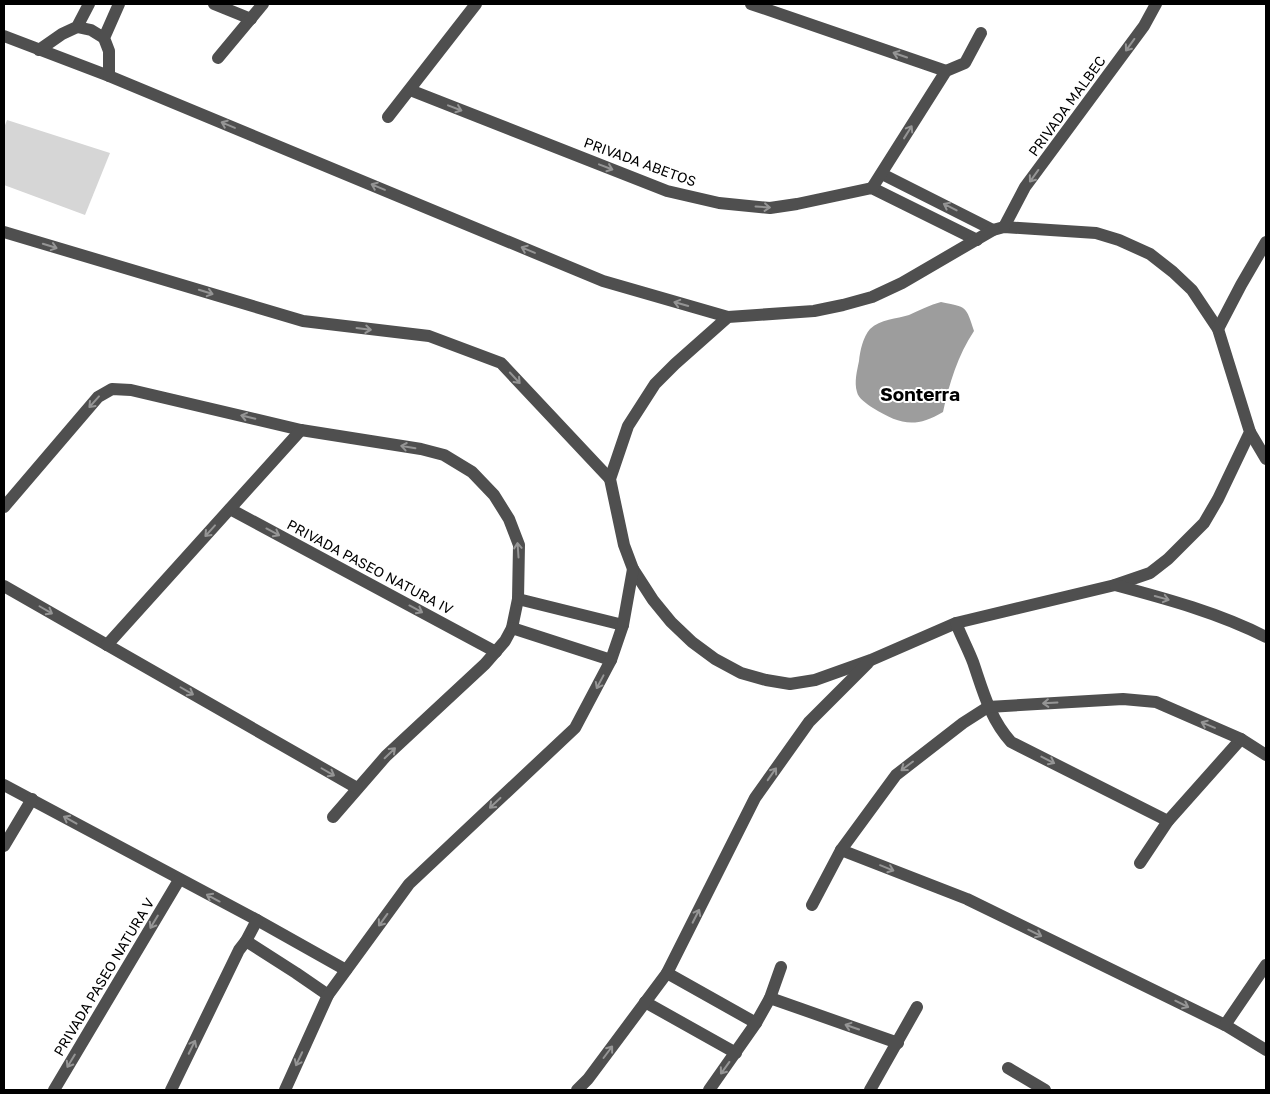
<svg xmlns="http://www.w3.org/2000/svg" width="1270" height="1094" font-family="'Golos Text',sans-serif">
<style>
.green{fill:#d6d6d6}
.water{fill:#9d9d9d}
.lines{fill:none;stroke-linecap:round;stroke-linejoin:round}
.minor{stroke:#4f4f4f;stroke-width:12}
.oneway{stroke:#959595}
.labels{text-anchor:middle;stroke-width:4;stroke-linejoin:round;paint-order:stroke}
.street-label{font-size:14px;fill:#000;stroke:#fff}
.district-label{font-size:19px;font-weight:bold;fill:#000;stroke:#fff}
</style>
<rect width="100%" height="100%" fill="#fff"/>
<path class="green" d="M 7,120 L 110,153 L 85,215 L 4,185 L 4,128 Z"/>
<path class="water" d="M 941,302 C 967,307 966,306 974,331 C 958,355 949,384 943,412 C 915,429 899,424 873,408 C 867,404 858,398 857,392 C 854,382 857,371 859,361 C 860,351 863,337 870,329 C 880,319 897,319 909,315 C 920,310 930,305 941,302 Z"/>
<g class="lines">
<g class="minor">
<path d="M 214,4 L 251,19"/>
<path d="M 751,4 L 946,71"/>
<path d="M 77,27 L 91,30 L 104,38"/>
<path d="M 4,36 L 109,76 L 603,281 L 728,317"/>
<path d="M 39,50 L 62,34 L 77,27 L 89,4"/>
<path d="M 218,58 L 263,4"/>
<path d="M 109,76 L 109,51 L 104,38 L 119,4"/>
<path d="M 410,90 L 667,191 L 719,203 L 770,208 L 797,204 L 872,188 L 977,240"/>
<path d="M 388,117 L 476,4"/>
<path d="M 882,174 L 993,230"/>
<path d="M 872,188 L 946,71 L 965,63 L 981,33"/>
<path d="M 1004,227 L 1096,233 L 1119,240 L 1150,254 L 1173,272 L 1192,290 L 1218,329 L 1250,432 L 1218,499 L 1204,523 L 1168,559 L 1150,573 L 1115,585 L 956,623 L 871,660 L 815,680 L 790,684 L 766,680 L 741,673 L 715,659 L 692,642 L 671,622 L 653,600 L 633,569 L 624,545 L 610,479 L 628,426 L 655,384 L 675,364 L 728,317 L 814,311 L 843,305 L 872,297 L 902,283 L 993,230 Z"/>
<path d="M 1004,227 L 1025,187 L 1144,26 L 1156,4"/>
<path d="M 4,232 L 303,321 L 429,336 L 501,363 L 610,479"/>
<path d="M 1218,329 L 1241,285 L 1266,242"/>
<path d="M 1250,432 L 1266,459"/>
<path d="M 4,507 L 98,397 L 112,389 L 131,390 L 301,430 L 421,449 L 444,455 L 472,472 L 494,495 L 509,519 L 519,545 L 518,599 L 512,628 L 505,641 L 485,664 L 386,756 L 333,817"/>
<path d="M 230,509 L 496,652"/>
<path d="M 1115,585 C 1167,599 1219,613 1266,637"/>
<path d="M 4,586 L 357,788"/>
<path d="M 518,599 L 623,625"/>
<path d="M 956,623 C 961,636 968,649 973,662 C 983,691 990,719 1011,742 L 1168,821"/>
<path d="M 512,628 L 611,660"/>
<path d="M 107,645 L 301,430"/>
<path d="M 4,785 L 257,920 L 346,970"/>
<path d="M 4,846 L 32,799"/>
<path d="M 841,850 L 967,899 L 1225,1025 L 1266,1050"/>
<path d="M 1140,863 L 1168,821 L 1241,739"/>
<path d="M 812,905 L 841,850 L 896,775 L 963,723 L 988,707 L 1123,699 L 1156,702 L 1241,739 L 1266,755"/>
<path d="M 246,941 L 257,920"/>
<path d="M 667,973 L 756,1023"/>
<path d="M 770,998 L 898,1043"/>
<path d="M 645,1002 L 736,1053"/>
<path d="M 1225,1025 L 1266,965"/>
<path d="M 1008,1068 L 1045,1090"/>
<path d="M 54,1090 L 179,880"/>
<path d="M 171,1090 L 239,950 L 246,941 L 296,973 L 328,995"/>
<path d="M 285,1090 L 328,995 L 409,884 L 575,728 L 611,660 L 623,625 L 633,569"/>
<path d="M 577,1090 L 588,1079 L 667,973 L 755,798 L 809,722 L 868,663"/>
<path d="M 709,1090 L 756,1023 L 770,998 L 781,967"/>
<path d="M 870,1090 L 917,1007"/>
</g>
</g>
<defs><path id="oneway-shaft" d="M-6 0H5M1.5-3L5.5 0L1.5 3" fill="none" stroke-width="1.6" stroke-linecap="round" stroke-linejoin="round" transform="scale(1.25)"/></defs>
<g class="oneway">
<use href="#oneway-shaft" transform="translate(1130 45) rotate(126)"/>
<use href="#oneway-shaft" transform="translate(900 55) rotate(-161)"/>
<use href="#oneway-shaft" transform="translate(455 108) rotate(21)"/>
<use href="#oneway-shaft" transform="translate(228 125) rotate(-157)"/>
<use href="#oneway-shaft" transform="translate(908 132) rotate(-58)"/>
<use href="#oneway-shaft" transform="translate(606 167) rotate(21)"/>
<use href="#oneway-shaft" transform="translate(1034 176) rotate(126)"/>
<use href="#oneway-shaft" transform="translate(378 187) rotate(-157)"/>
<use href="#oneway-shaft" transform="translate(763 207) rotate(4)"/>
<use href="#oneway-shaft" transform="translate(950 207) rotate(-153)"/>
<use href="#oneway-shaft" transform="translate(50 246) rotate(17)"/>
<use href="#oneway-shaft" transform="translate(528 250) rotate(-157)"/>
<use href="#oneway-shaft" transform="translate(206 292) rotate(17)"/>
<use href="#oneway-shaft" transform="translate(681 304) rotate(-164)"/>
<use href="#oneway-shaft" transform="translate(364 329) rotate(7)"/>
<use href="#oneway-shaft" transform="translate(515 378) rotate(47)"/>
<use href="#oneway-shaft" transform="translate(94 402) rotate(132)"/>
<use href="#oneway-shaft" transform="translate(248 417) rotate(-167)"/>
<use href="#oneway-shaft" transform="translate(408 447) rotate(-171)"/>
<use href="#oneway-shaft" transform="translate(210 531) rotate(132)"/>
<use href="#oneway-shaft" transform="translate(273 532) rotate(28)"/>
<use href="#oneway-shaft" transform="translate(518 550) rotate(-94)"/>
<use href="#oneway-shaft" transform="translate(1162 598) rotate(15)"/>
<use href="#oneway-shaft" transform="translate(416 609) rotate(28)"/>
<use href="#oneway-shaft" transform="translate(46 610) rotate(30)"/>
<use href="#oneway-shaft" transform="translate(600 682) rotate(118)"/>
<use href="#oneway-shaft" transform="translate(187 691) rotate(30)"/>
<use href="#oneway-shaft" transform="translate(1050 703) rotate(177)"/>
<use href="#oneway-shaft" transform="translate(1208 725) rotate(-157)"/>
<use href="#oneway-shaft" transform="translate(390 753) rotate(-44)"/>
<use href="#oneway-shaft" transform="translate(1048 760) rotate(27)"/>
<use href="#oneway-shaft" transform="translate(907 766) rotate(143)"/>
<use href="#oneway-shaft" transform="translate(328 772) rotate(30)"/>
<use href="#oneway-shaft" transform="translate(772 774) rotate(-55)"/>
<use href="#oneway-shaft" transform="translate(495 803) rotate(137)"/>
<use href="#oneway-shaft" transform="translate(70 820) rotate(-151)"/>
<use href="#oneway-shaft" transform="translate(887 868) rotate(22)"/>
<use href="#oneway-shaft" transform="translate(213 898) rotate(-152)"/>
<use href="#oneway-shaft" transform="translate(696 916) rotate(-63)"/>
<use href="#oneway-shaft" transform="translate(383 920) rotate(126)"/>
<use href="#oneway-shaft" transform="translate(154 922) rotate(121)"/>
<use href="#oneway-shaft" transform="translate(1035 933) rotate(26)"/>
<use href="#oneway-shaft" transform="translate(1182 1004) rotate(26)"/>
<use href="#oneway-shaft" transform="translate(852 1027) rotate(-161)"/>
<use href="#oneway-shaft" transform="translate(192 1047) rotate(-64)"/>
<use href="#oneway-shaft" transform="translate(608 1052) rotate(-53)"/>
<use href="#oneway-shaft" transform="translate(299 1059) rotate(115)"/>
<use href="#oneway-shaft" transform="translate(71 1061) rotate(121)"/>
<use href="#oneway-shaft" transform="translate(725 1068) rotate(126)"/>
</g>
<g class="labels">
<g class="street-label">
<text transform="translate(1067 106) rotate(-54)" y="5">PRIVADA MALBEC</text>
<text transform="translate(640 162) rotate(20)" y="5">PRIVADA ABETOS</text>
<text transform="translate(370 567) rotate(28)" y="5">PRIVADA PASEO NATURA IV</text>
<text transform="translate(104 977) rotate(-59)" y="5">PRIVADA PASEO NATURA V</text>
</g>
<g class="district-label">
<text x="920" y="401">Sonterra</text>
</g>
</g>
<rect width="1270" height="1094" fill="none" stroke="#000000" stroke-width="10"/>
</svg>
